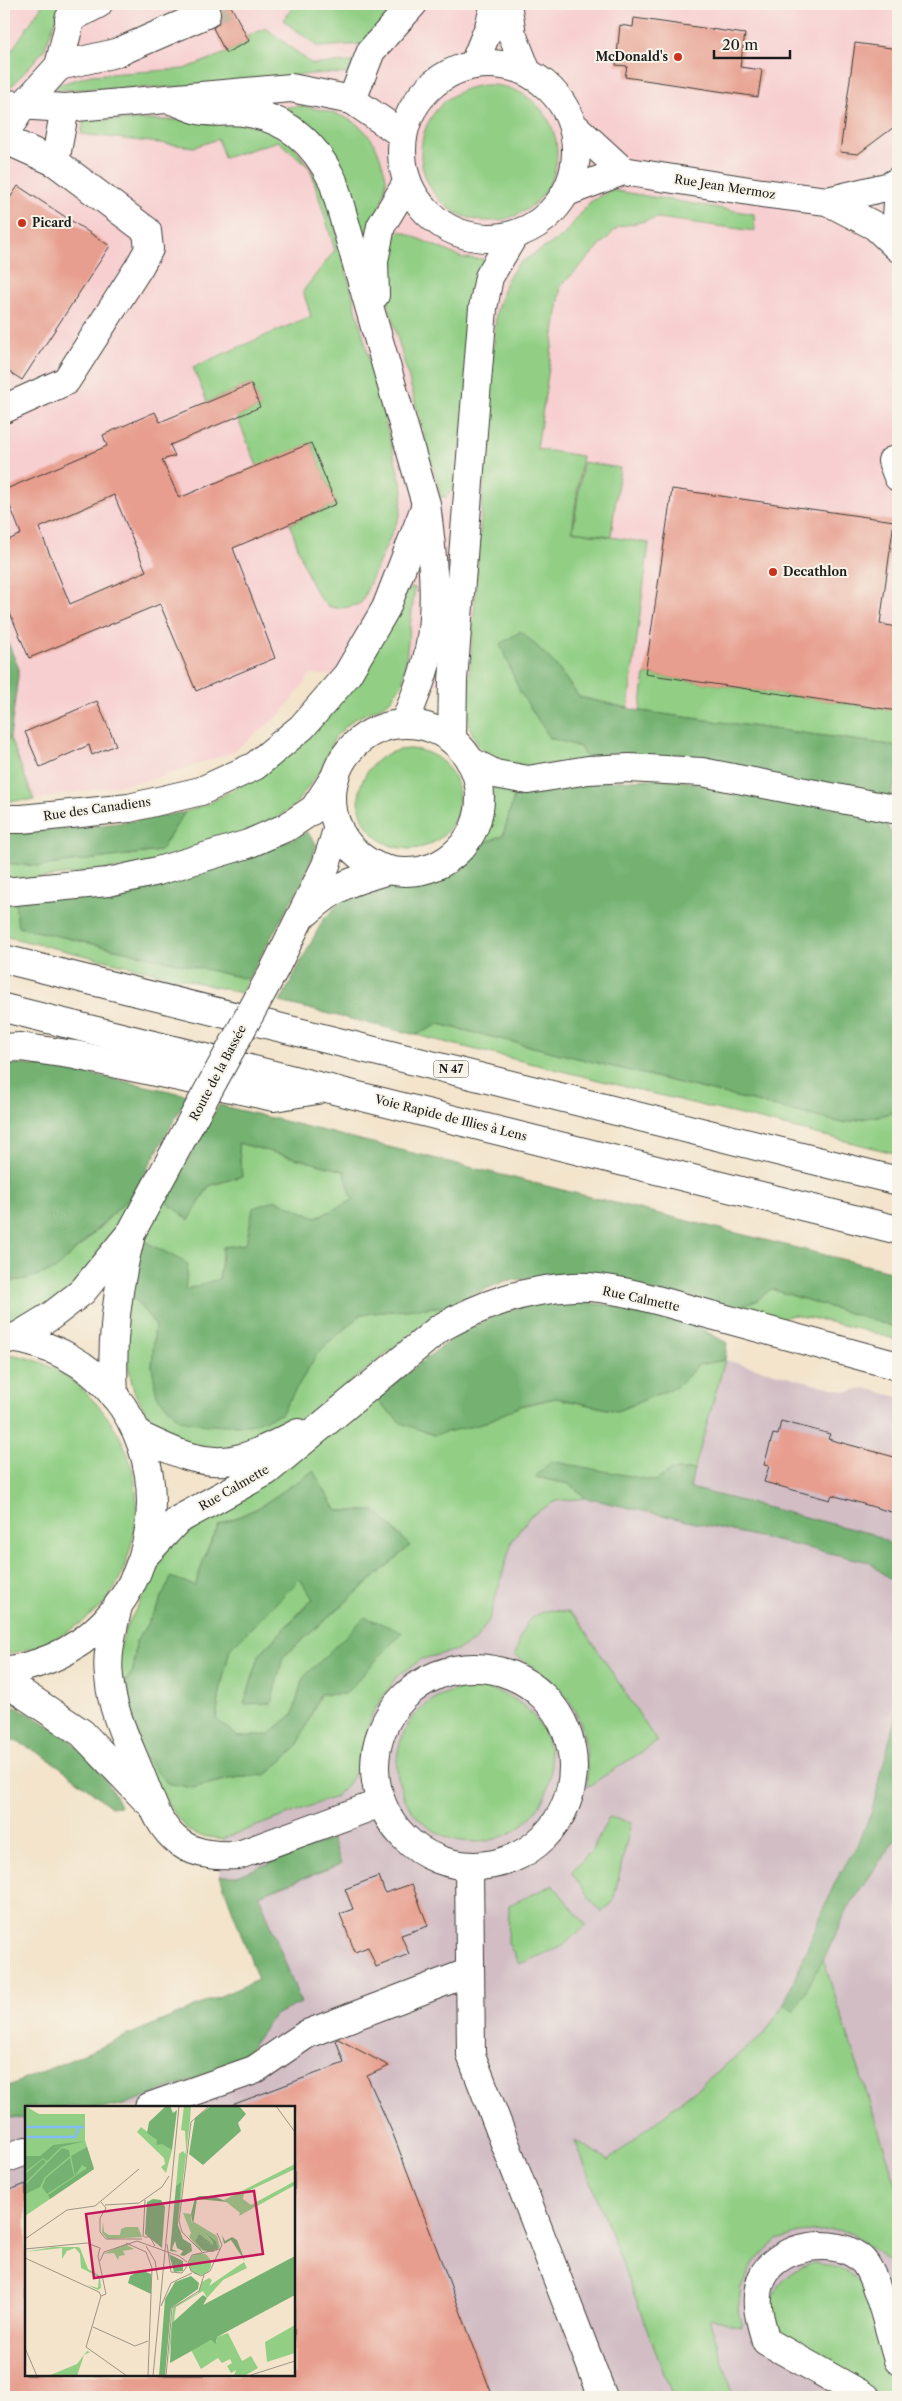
<svg xmlns="http://www.w3.org/2000/svg" width="902" height="2401" font-family="'Libre Caslon Text',serif">
<style>
.built{fill:#f7cfd0}
.industrial{fill:#d2bdc5;fill-rule:evenodd}
.green{fill:#92cf85;stroke:#577650}
.forest{fill:#75b272;stroke:#486747}
.building{fill:#e79e8e;fill-rule:evenodd}
.lines{fill:none;stroke-linecap:round;stroke-linejoin:round}
.minor-tunnel{stroke:#c8bca8;stroke-width:28;stroke-dasharray:28 14;stroke-linecap:butt}
.minor-casing{stroke:#3c3a36;stroke-width:30}
.highway-casing{stroke:#3c3a36;stroke-width:30}
.minor{stroke:#fff;stroke-width:28}
.highway{stroke:#fff;stroke-width:28}
.minor-bridge-casing{stroke:#3c3a36;stroke-width:30;stroke-linecap:butt}
.minor-bridge{stroke:#fff;stroke-width:28}
.poi-dot{fill:#c8321e;stroke:#f7f3e8;stroke-width:2}
.labels{text-anchor:middle;stroke-width:4;stroke-linejoin:round;paint-order:stroke}
.shield{fill:#f7f3e8;stroke:#5e5c59;stroke-width:1}
.shield-label{font-size:11px;font-weight:bold;fill:#1c1c1c}
.poi-label{font-size:12px;font-weight:bold;fill:#1c1c1c;stroke:#f7f3e8;text-anchor:start}
.street-label{font-size:12px;fill:#1c1c1c;stroke:#f7f3e8}
.inset-river{fill:none;stroke:#84bcf5;stroke-width:2.5}
.inset-road{fill:none;stroke:#9d9485;stroke-width:1}
.view{fill:#c2185b;fill-opacity:0.15;stroke:#c2185b;stroke-width:2.5}
.inset-edge{fill:none;stroke:#1c1c1c;stroke-width:2.5}
</style>
<rect width="100%" height="100%" fill="#f7f3e8"/>
<filter id="ink" filterUnits="userSpaceOnUse"><feTurbulence type="fractalNoise" baseFrequency=".02" numOctaves="2"/><feDisplacementMap in="SourceGraphic" scale="10" xChannelSelector="R" yChannelSelector="G"/><feConvolveMatrix kernelMatrix="1 2 1 2 8 2 1 2 1" color-interpolation-filters="sRGB"/></filter>
<filter id="wash" filterUnits="userSpaceOnUse"><feTurbulence type="fractalNoise" baseFrequency=".0096" numOctaves="4" result="noise"/><feDisplacementMap in="SourceGraphic" scale="20" xChannelSelector="R" yChannelSelector="G"/><feGaussianBlur stdDeviation="1.12" result="paint"/><feColorMatrix in="noise" values="0 0 0 0 0 0 0 0 0 0 0 0 0 0 0 0 0 1.4 0 .05"/><feComposite in="paint" operator="in"/></filter>
<g filter="url(#wash)">
<rect width="100%" height="100%" fill="#f3e4cb"/>
<path class="built" d="M 4,4 L 898,4 L 898,746 L 640,711 L 579,697 L 311,674 L 280,715 L 233,752 L 154,779 L 34,800 L 10,738 L 19,669 L 4,633 Z"/>
<path class="industrial" d="M 725,1360 L 847,1392 L 865,1388 L 898,1397 L 898,2397 L 4,2397 L 4,2088 L 259,1980 L 220,1876 L 222,1839 L 318,1803 L 382,1656 L 535,1477 L 569,1484 L 586,1498 L 680,1519 ZM 26,2107 L 294,2107 L 294,2375 L 26,2375 Z"/>
<g class="green">
<path d="M 43,4 L 62,4 L 44,50 L 11,87 L 4,87 L 4,62 Z"/>
<path d="M 295,4 L 397,4 L 364,44 L 318,47 L 283,20 Z"/>
<path d="M 266,28 L 312,64 L 354,62 L 347,74 L 323,73 L 177,87 L 56,90 L 57,85 L 91,75 L 184,69 L 226,53 L 249,41 L 247,36 Z"/>
<circle cx="489" cy="153" r="68"/>
<path d="M 301,106 C 339,112 372,121 382,164 C 384,170 387,177 386,183 C 384,201 375,217 368,233 L 359,234 C 349,194 342,149 306,123 C 300,119 291,117 284,114 L 285,107 Z"/>
<path d="M 84,120 L 228,120 L 268,129 L 290,141 L 325,188 L 403,490 L 400,515 L 361,603 C 351,607 336,611 327,605 C 309,592 298,545 290,524 L 336,504 L 311,443 L 257,466 L 237,417 L 260,407 L 251,384 L 207,402 L 193,367 L 311,316 L 303,291 L 335,250 L 310,168 L 278,141 L 224,158 L 218,139 L 194,147 L 81,134 Z"/>
<path d="M 611,190 L 754,214 L 755,231 L 658,218 L 618,227 L 561,286 L 537,449 L 582,456 L 572,531 L 649,543 L 628,708 L 579,697 L 554,663 L 521,632 L 550,738 L 580,747 L 588,762 L 530,772 L 491,762 L 478,745 L 470,728 L 467,708 L 496,313 L 506,281 L 518,264 L 563,236 L 590,202 Z"/>
<path d="M 401,231 L 463,258 L 483,259 L 485,263 L 456,484 L 447,497 L 441,497 L 386,295 L 388,247 L 393,236 Z"/>
<path d="M 583,462 L 620,468 L 611,536 L 573,531 Z"/>
<path d="M 415,587 L 403,682 L 391,700 L 379,708 L 354,719 L 335,737 L 320,771 L 294,806 L 259,832 L 157,864 L 4,882 L 4,863 L 39,866 L 160,851 L 185,812 L 212,802 L 266,770 L 395,602 L 410,589 Z"/>
<path d="M 645,674 L 898,711 L 898,746 L 640,711 Z"/>
<path d="M 10,738 L 34,800 L 4,801 L 4,742 Z"/>
<circle cx="409" cy="799" r="50"/>
<path d="M 494,786 L 516,790 L 503,835 L 480,845 L 490,828 Z"/>
<path d="M 4,902 L 15,902 L 19,927 L 248,979 L 241,993 L 4,936 Z"/>
<path d="M 439,1024 L 842,1123 L 898,1112 L 898,1154 L 416,1035 Z"/>
<path d="M 238,1143 L 344,1171 L 353,1200 L 316,1218 L 276,1200 L 246,1244 L 223,1248 L 219,1279 L 184,1290 L 187,1264 L 144,1241 L 164,1200 L 189,1220 L 209,1186 L 242,1176 Z"/>
<path d="M 134,1193 L 98,1259 L 75,1287 L 34,1314 L 17,1319 L 4,1318 L 4,1282 L 26,1279 L 81,1246 Z"/>
<path d="M 771,1289 L 898,1328 L 898,1341 L 879,1334 L 822,1320 L 794,1315 L 776,1319 L 735,1308 L 756,1301 Z"/>
<path d="M 129,1292 L 155,1324 L 152,1367 L 281,1414 L 317,1354 L 361,1314 L 447,1306 L 314,1411 L 277,1433 L 215,1452 L 166,1436 L 154,1425 L 134,1392 L 124,1348 Z"/>
<path d="M 4,1354 C 37,1356 64,1371 87,1394 C 133,1439 147,1492 129,1553 C 123,1573 114,1595 98,1609 C 71,1634 40,1648 4,1655 Z"/>
<path d="M 725,1360 L 694,1470 L 671,1470 L 656,1481 L 623,1476 L 535,1477 L 569,1484 L 586,1498 L 556,1501 L 530,1516 L 512,1541 L 489,1620 L 475,1641 L 457,1650 L 422,1659 L 396,1677 L 372,1714 L 356,1771 L 347,1785 L 335,1797 L 222,1839 L 201,1836 L 189,1831 L 174,1814 L 139,1752 L 192,1788 L 233,1778 L 266,1775 L 297,1747 L 320,1694 L 345,1694 L 401,1632 L 303,1678 L 293,1714 L 268,1735 L 238,1737 L 216,1719 L 221,1686 L 230,1649 L 300,1579 L 313,1598 L 260,1654 L 245,1703 L 271,1703 L 283,1657 L 410,1546 L 376,1511 L 337,1511 L 312,1472 L 258,1508 L 219,1525 L 207,1550 L 195,1587 L 171,1578 L 158,1606 L 136,1642 L 133,1671 L 122,1686 L 119,1655 L 125,1629 L 153,1579 L 164,1554 L 176,1535 L 376,1399 L 401,1423 L 482,1424 L 520,1406 L 556,1398 L 617,1411 L 678,1386 L 698,1365 Z"/>
<path d="M 552,1610 L 568,1612 L 577,1618 L 657,1742 L 587,1787 C 589,1716 574,1692 515,1655 C 523,1631 523,1614 552,1610 Z"/>
<circle cx="474" cy="1765" r="77"/>
<path d="M 609,1817 L 631,1822 L 613,1902 L 601,1913 L 571,1872 L 592,1850 Z"/>
<path d="M 553,1885 L 586,1925 L 563,1946 L 519,1964 L 508,1943 L 509,1905 Z"/>
<path d="M 823,1959 L 898,2190 L 898,2293 L 889,2262 L 853,2234 L 831,2230 L 799,2233 L 777,2240 L 754,2261 L 741,2288 L 738,2310 L 742,2327 L 709,2318 L 734,2397 L 673,2397 L 575,2140 L 609,2160 L 766,2032 L 784,2004 L 794,2011 Z"/>
<path d="M 814,2263 C 829,2265 849,2269 859,2282 C 877,2303 889,2362 898,2390 L 898,2397 L 884,2397 L 790,2346 C 757,2315 771,2274 814,2263 Z"/>
</g>
<g class="forest">
<path d="M 521,631 L 554,663 L 579,697 L 640,711 L 898,746 L 898,775 L 890,799 L 588,762 L 580,747 L 550,738 L 520,692 L 500,644 Z"/>
<path d="M 4,633 L 19,669 L 10,738 L 4,742 Z"/>
<path d="M 666,778 L 882,816 L 898,845 L 898,1112 L 842,1123 L 439,1024 L 416,1035 L 280,1002 L 323,920 L 342,900 L 386,883 L 415,883 L 441,878 L 459,866 L 480,845 L 503,835 L 516,790 L 550,785 Z"/>
<path d="M 185,812 L 160,851 L 39,866 L 4,863 L 4,830 C 64,832 126,823 185,812 Z"/>
<path d="M 307,832 L 317,845 L 304,878 L 248,979 L 18,927 L 15,902 L 286,842 Z"/>
<path d="M 16,1064 L 67,1069 L 188,1095 L 134,1193 L 55,1270 L 26,1279 L 4,1282 L 4,1066 Z"/>
<path d="M 219,1105 L 898,1273 L 898,1328 L 771,1289 L 756,1301 L 735,1308 L 568,1275 L 505,1281 L 447,1306 L 361,1314 L 317,1354 L 281,1414 L 250,1425 L 207,1425 L 180,1420 L 157,1396 L 152,1367 L 155,1324 L 129,1292 L 136,1262 L 144,1241 L 188,1264 L 185,1290 L 219,1279 L 223,1247 L 246,1244 L 253,1208 L 276,1200 L 316,1218 L 353,1200 L 344,1171 L 238,1143 L 242,1176 L 209,1186 L 189,1220 L 164,1200 Z"/>
<path d="M 568,1301 L 612,1305 L 695,1325 L 727,1343 L 725,1360 L 698,1365 L 678,1386 L 617,1411 L 556,1398 L 520,1406 L 482,1424 L 434,1435 L 401,1423 L 376,1399 C 424,1361 471,1315 533,1304 C 544,1301 556,1302 568,1301 Z"/>
<path d="M 551,1461 L 656,1481 L 671,1470 L 694,1470 L 690,1488 L 872,1534 L 898,1548 L 898,1586 L 869,1562 L 586,1498 L 569,1484 L 535,1477 Z"/>
<path d="M 313,1471 L 337,1511 L 376,1511 L 410,1546 L 283,1657 L 271,1703 L 244,1704 L 260,1654 L 313,1599 L 300,1579 L 230,1649 L 221,1686 L 216,1719 L 238,1737 L 268,1735 L 293,1714 L 303,1678 L 365,1617 L 402,1632 L 345,1694 L 320,1694 L 297,1747 L 266,1775 L 233,1778 L 192,1788 L 167,1783 L 139,1752 L 122,1686 L 133,1671 L 136,1642 L 158,1606 L 171,1577 L 195,1586 L 207,1550 L 219,1525 L 258,1508 Z"/>
<path d="M 4,1702 C 55,1724 97,1754 120,1806 L 111,1807 C 78,1781 44,1750 4,1737 Z"/>
<path d="M 898,1706 L 898,1835 L 848,1908 L 825,1957 L 794,2012 L 784,2004 L 835,1882 L 856,1847 L 872,1811 Z"/>
<path d="M 332,1839 L 341,1864 L 259,1895 L 301,2003 L 274,2015 L 240,2064 L 117,2107 L 26,2107 L 26,2119 L 4,2117 L 4,2088 L 258,1980 L 220,1876 L 237,1876 Z"/>
</g>
<g id="blocks">
<g class="building">
<path d="M 217,4 L 230,4 L 249,41 L 226,53 L 213,28 L 219,23 L 221,16 Z"/>
<path d="M 634,18 L 745,34 L 740,67 L 762,70 L 758,97 L 625,77 L 627,66 L 616,65 L 620,25 L 633,27 Z"/>
<path d="M 855,43 L 898,49 L 898,124 L 858,154 L 840,152 Z"/>
<path d="M 18,186 L 110,246 L 22,380 L 4,368 L 4,207 Z"/>
<path d="M 251,384 L 260,407 L 170,445 L 175,456 L 162,460 L 179,498 L 311,443 L 336,504 L 233,548 L 275,658 L 196,691 L 160,604 L 29,658 L 4,599 L 4,542 L 21,534 L 4,490 L 107,446 L 103,435 L 155,412 L 160,422 ZM 114,495 L 146,571 L 70,604 L 39,528 Z"/>
<path d="M 672,489 L 894,521 L 880,624 L 898,627 L 898,711 L 645,674 Z"/>
<path d="M 97,701 L 116,745 L 92,755 L 89,745 L 40,767 L 25,732 Z"/>
<path d="M 781,1421 L 830,1434 L 828,1439 L 898,1458 L 898,1514 L 832,1495 L 830,1500 L 764,1482 L 769,1466 L 764,1465 L 773,1434 L 778,1435 Z"/>
<path d="M 379,1876 L 385,1893 L 412,1884 L 428,1926 L 401,1935 L 409,1954 L 376,1967 L 368,1947 L 355,1952 L 340,1914 L 353,1909 L 345,1889 Z"/>
<path d="M 338,2039 L 389,2066 L 367,2076 L 393,2134 L 493,2397 L 4,2397 L 4,2192 L 26,2184 L 26,2375 L 294,2375 L 294,2107 L 233,2107 L 232,2105 L 344,2063 L 336,2040 Z"/>
</g>
</g>
</g>
<g filter="url(#ink)">
<use href="#blocks" fill-opacity="0" stroke="#3c3a36" stroke-width="1"/>
<g class="lines">
<path class="minor-tunnel" d="M 206,14 L 224,4"/>
<defs>
<g id="minor">
<path d="M 507,4 L 512,34 L 527,72"/>
<path d="M 69,19 L 98,4"/>
<circle cx="489" cy="151" r="87"/>
<path d="M 474,64 L 489,27 L 495,4"/>
<path d="M 59,66 L 116,53 L 206,14"/>
<path d="M 171,100 C 182,103 193,110 204,111 C 217,113 230,110 243,112 C 287,118 314,142 333,181 L 426,504 C 433,556 440,619 424,670 C 419,688 411,706 404,724"/>
<path d="M 352,100 L 371,51 L 413,4"/>
<path d="M 4,104 L 65,108 L 291,88 L 352,100 L 403,135"/>
<path d="M 573,125 L 623,171"/>
<path d="M 4,135 L 22,107 L 59,66 L 74,4"/>
<path d="M 4,139 L 55,162"/>
<path d="M 567,192 L 623,171 L 762,193 L 827,201 L 875,226 L 898,248"/>
<path d="M 827,201 L 890,186 L 898,181"/>
<path d="M 898,203 L 896,231 L 898,240"/>
<path d="M 375,295 L 374,261 L 381,226 L 407,183"/>
<path d="M 4,409 L 66,381 L 139,267 L 149,249 L 147,231 L 55,162 L 65,108"/>
<path d="M 892,461 L 898,477"/>
<circle cx="406" cy="798" r="74"/>
<path d="M 452,739 L 453,680 L 483,308 L 489,277 L 514,235"/>
<path d="M 4,819 L 22,819 L 129,808 L 201,791 L 255,766 L 302,727 L 347,675 L 386,608 L 426,505"/>
<path d="M 307,912 C 337,885 351,881 389,870"/>
<path d="M 275,968 L 326,865 L 338,827"/>
<path d="M 4,1337 C 200,1361 200,1643 4,1671"/>
<path d="M 15,1338 L 51,1316 L 82,1292 L 132,1231 L 185,1133"/>
<path d="M 114,1396 C 111,1342 116,1292 130,1239"/>
<path d="M 138,1435 C 170,1450 204,1469 241,1458 C 260,1453 280,1442 298,1433"/>
<path d="M 144,1556 L 178,1520 L 267,1471 L 440,1328 C 483,1304 523,1290 573,1287 C 613,1285 665,1303 704,1313 C 768,1331 833,1348 898,1366"/>
<path d="M 118,1606 C 113,1629 106,1653 109,1677 C 112,1713 129,1745 142,1778 C 152,1802 158,1827 180,1843 C 197,1855 218,1856 239,1855 L 381,1803"/>
<circle cx="474" cy="1767" r="99"/>
<path d="M 4,1681 L 82,1733 L 146,1800"/>
<path d="M 469,1867 L 471,2055 L 603,2397"/>
<path d="M 149,2107 L 254,2070 L 307,2034 L 470,1972"/>
<path d="M 4,2159 L 26,2151"/>
<path d="M 866,2397 L 766,2341 C 760,2320 753,2300 762,2278 C 776,2245 837,2235 862,2260 C 877,2274 891,2338 898,2360"/>
</g>
<g id="highway">
<path d="M 470,761 L 495,774 L 528,780 L 588,770 L 629,768 L 702,772 L 898,810"/>
<path d="M 4,892 L 108,882 L 158,871 L 248,844 L 287,827 L 314,809 L 335,777"/>
<path d="M 4,959 L 898,1181"/>
<path d="M 4,1008 L 898,1230"/>
<path d="M 4,1048 L 20,1047 L 75,1055 L 274,1097 L 317,1090"/>
</g>
</defs>
<use href="#minor" class="minor-casing"/>
<use href="#highway" class="highway-casing"/>
<use href="#minor" class="minor"/>
<use href="#highway" class="highway"/>
<defs>
<path id="minor-bridge" d="M 185,1133 L 275,968"/>
</defs>
<use href="#minor-bridge" class="minor-bridge-casing"/>
<use href="#minor-bridge" class="minor-bridge"/>
</g>
</g>
<g class="poi-dot">
<circle cx="678" cy="57" r="5"/>
<circle cx="22" cy="223" r="5"/>
<circle cx="773" cy="572" r="5"/>
</g>
<g class="labels">
<rect class="shield" x="433.5" y="1060.5" width="35" height="17" rx="4"/>
<g class="shield-label">
<text x="451" y="1073">N 47</text>
</g>
<g class="poi-label">
<text x="668" y="61" text-anchor="end">McDonald's</text>
<text x="32" y="227">Picard</text>
<text x="783" y="576">Decathlon</text>
</g>
<g class="street-label">
<text transform="translate(725 187) rotate(9)" y="4">Rue Jean Mermoz</text>
<text transform="translate(97 809) rotate(-8)" y="4">Rue des Canadiens</text>
<text transform="translate(218 1073) rotate(-62)" y="4">Route de la Bassée</text>
<text transform="translate(451 1118) rotate(14)" y="4">Voie Rapide de Illies à Lens</text>
<text transform="translate(641 1299) rotate(12)" y="4">Rue Calmette</text>
<text transform="translate(234 1488) rotate(-30)" y="4">Rue Calmette</text>
</g>
</g>
<g transform="translate(25 2106)">
<rect width="270" height="270" fill="#f3e4cb"/>
<path d="M 0,0 L 14,8 L 60,8 L 60,34 L 69,63 L 0,110 ZM 159,0 L 166,0 L 165,15 L 154,107 L 154,78 L 151,80 L 154,48 L 158,45 L 160,48 L 161,43 L 160,25 L 156,24 ZM 116,21 L 147,44 L 141,67 L 136,61 L 140,58 L 139,52 L 112,26 ZM 270,58 L 270,63 L 219,87 L 218,93 L 226,99 L 270,75 L 270,79 L 214,110 L 215,107 L 199,94 ZM 158,107 L 166,108 L 167,118 L 169,116 L 192,130 L 195,141 L 191,145 L 191,135 L 180,128 L 188,136 L 188,139 L 183,139 L 174,128 L 170,135 L 186,146 L 175,144 L 164,131 L 166,127 ZM 78,116 L 79,126 L 84,129 L 95,129 L 96,123 L 101,121 L 113,121 L 117,131 L 83,133 L 77,127 ZM 100,138 L 109,143 L 98,145 L 100,149 L 94,150 L 93,154 L 89,147 L 78,148 L 77,165 L 78,148 ZM 28,141 L 53,141 L 55,142 L 63,163 L 75,170 L 76,182 L 73,184 L 62,179 L 73,182 L 74,171 L 56,162 L 55,148 L 50,142 L 42,145 L 37,153 L 37,142 L 0,146 ZM164 158a11 11 0 1 1 22 0a11 11 0 1 1-22 0ZM 219,156 L 222,162 L 198,174 L 182,192 L 178,185 L 151,201 L 143,258 L 148,201 L 173,187 L 177,176 L 184,172 L 187,174 L 184,180 ZM 270,219 L 270,247 L 242,256 L 240,236 ZM 203,227 L 217,255 L 226,250 L 233,262 L 219,270 L 209,270 L 211,264 L 206,267 L 202,260 L 207,257 L 205,253 L 197,257 L 193,252 L 176,263 L 166,244 L 186,234 L 192,236 L 192,231 ZM 62,245 L 65,246 L 59,249 L 52,270 L 23,270 L 52,258 Z" fill="#92cf85"/>
<path d="M 141,0 L 145,0 L 148,7 L 152,4 L 147,44 L 137,38 L 131,39 L 132,34 L 122,27 L 124,16 ZM 186,0 L 214,0 L 221,8 L 213,17 L 216,25 L 178,59 L 164,48 L 168,23 L 170,12 ZM 60,35 L 36,41 L 22,55 L 18,52 L 0,66 L 0,50 L 15,50 L 28,39 ZM 62,41 L 69,63 L 25,93 L 23,89 L 62,62 L 57,59 L 50,70 L 46,50 ZM 37,42 L 44,44 L 45,50 L 20,71 L 15,81 L 1,88 L 0,79 ZM 45,52 L 49,70 L 22,88 L 17,81 L 21,72 ZM 18,53 L 21,56 L 0,77 L 0,68 ZM 156,76 L 153,119 L 158,133 L 166,138 L 167,145 L 159,150 L 155,149 L 158,145 L 152,142 L 150,135 L 147,143 L 153,146 L 145,145 L 151,80 ZM 174,90 L 188,90 L 203,96 L 172,93 L 168,119 L 166,108 L 170,92 ZM 128,93 L 136,94 L 140,101 L 137,142 L 120,128 L 122,96 ZM 180,127 L 191,135 L 193,142 L 188,146 L 178,144 L 170,135 L 174,128 L 187,138 L 178,135 L 188,139 L 188,136 ZM 197,129 L 200,135 L 207,131 L 212,134 L 220,155 L 206,134 L 199,138 ZM 144,148 L 158,155 L 158,165 L 149,166 ZM 270,150 L 270,189 L 192,231 L 191,238 L 186,234 L 145,257 L 147,217 L 178,189 L 182,192 L 178,199 ZM 116,164 L 126,168 L 126,188 L 103,177 L 105,170 ZM 166,170 L 174,177 L 173,183 L 146,202 L 140,270 L 134,270 L 140,193 L 150,176 Z" fill="#75b272"/>
<path class="inset-river" d="M 0,21 L 59,21M 0,31 L 50,31 L 55,21"/>
<path class="inset-road" d="M 251,0 L 270,26M 76,96 L 81,102 L 75,112 L 75,126 L 81,133 L 117,133M 80,99 L 114,97 L 137,81 L 144,70M 192,127 L 197,139 L 185,165 L 176,170 L 166,165 L 163,157 L 167,149 L 195,143M 118,131 L 120,94M 119,131 L 125,131 L 130,140M 0,133 L 42,104 L 70,100 L 114,63M 101,137 L 121,146 L 127,162 L 123,270M 142,138 L 146,166 L 157,167 L 163,159M 121,140 L 130,155 L 133,174M 75,142 L 73,150 L 81,188 L 76,190 L 61,241 L 102,270M 0,143 L 62,137 L 75,142M 177,146 L 157,126 L 154,115 L 166,16 L 184,0M 0,152 L 74,186 L 76,190M 75,155 L 79,146 L 112,135 L 154,150 L 162,156M 136,200 L 146,177 L 167,167M 68,221 L 110,240 L 123,235M 0,242 L 12,270M 128,270 L 154,0M 141,270 L 147,202 L 174,185 L 179,169M 223,270 L 270,255"/>
<path class="view" d="M 229,85 L 238,148 L 69,172 L 61,108 Z"/>
<rect width="270" height="270" class="inset-edge"/>
</g>
<rect width="902" height="2401" fill="none" stroke="#f7f3e8" stroke-width="20"/>
<path d="M714 50v8h76v-8" fill="none" stroke="#1c1c1c" stroke-width="2.5"/>
<text x="722" y="50" font-size="15" fill="#1c1c1c" stroke="#f7f3e8" stroke-width="4" paint-order="stroke">20 m</text>
</svg>
